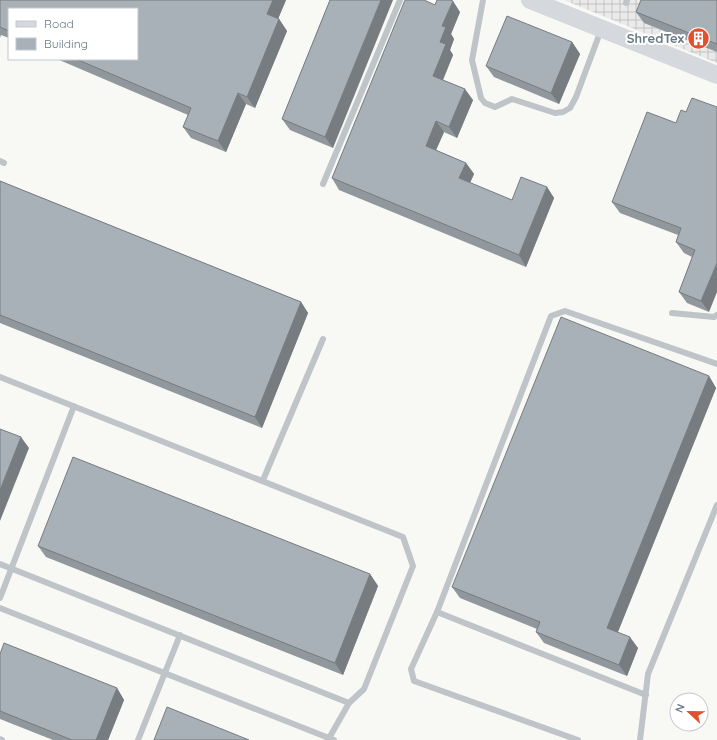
<svg xmlns="http://www.w3.org/2000/svg" width="717" height="740" font-family="Quicksand,sans-serif">
<style>
.industrial{fill:url(#industrial-grid)}
.lines{fill:none;stroke-linecap:round;stroke-linejoin:round}
.lane{stroke:#bfc4c8;stroke-width:6}
.secondary{stroke:#d5d9dd;stroke-width:18}
.wall{fill:#90989d}
.shaded-wall{fill:#767c80}
.building{fill:#a8b1b7;stroke:#767c80}
.labels{text-anchor:middle;stroke-width:4;stroke-linejoin:round;paint-order:stroke}
.poi-label{font-size:13px;font-weight:bold;fill:#677986;stroke:#fff;text-anchor:end}
</style>
<defs>
<pattern id="industrial-grid" width="8" height="8" patternUnits="userSpaceOnUse"><rect width="8" height="8" fill="#e9eae9"/><path d="M0 4h8M4 0v8" fill="none" stroke="#c1c2c2"/></pattern>
</defs>
<rect width="100%" height="100%" fill="#f8f8f5"/>
<path class="industrial" d="M 564,0 L 717,0 L 717,63 Z"/>
<g class="lines">
<g class="lane">
<path d="M 483,0 L 472,60 L 481,98 L 485,103 L 495,107 L 512,99 L 555,113 L 563,112 L 570,108 L 576,97 L 601,30"/>
<path d="M 626,3 L 627,0"/>
<path d="M 0,161 L 4,163"/>
<path d="M 323,184 L 400,0"/>
<path d="M 672,313 L 714,317 L 717,315"/>
<path d="M 0,377 L 403,537 L 413,566 L 364,689 L 349,703 L 328,740"/>
<path d="M 263,480 L 323,339"/>
<path d="M 0,564 L 349,703"/>
<path d="M 0,598 L 74,406"/>
<path d="M 0,608 L 334,740"/>
<path d="M 437,612 L 411,669 L 414,681 L 578,740"/>
<path d="M 646,695 L 437,612 L 551,316 L 565,311 L 717,364"/>
<path d="M 0,739 L 2,740"/>
<path d="M 138,740 L 180,635"/>
<path d="M 640,740 L 648,674 L 717,505"/>
</g>
<path class="secondary" d="M 530,0 L 717,75"/>
</g>
<g class="wall">
<path d="M 0,0 L 286,0 L 278,19 L 279,19 L 287,31 L 255,108 L 246,104 L 226,152 L 191,138 L 183,127 L 188,115 L 57,59 L 137,59 L 9,9 L 9,38 L 1,35 L 0,38 Z"/>
<path d="M 330,0 L 333,148 L 290,130 L 282,119 Z"/>
<path d="M 717,0 L 717,52 L 644,23 L 636,12 Z"/>
<path d="M 435,5 L 460,12 L 451,34 L 454,39 L 450,50 L 453,55 L 443,80 L 473,100 L 457,138 L 444,132 L 436,150 L 466,163 L 474,174 L 470,183 L 512,200 L 547,187 L 554,198 L 526,267 L 339,190 L 332,178 Z"/>
<path d="M 572,42 L 580,54 L 559,104 L 494,77 L 486,66 Z"/>
<path d="M 686,112 L 709,312 L 687,303 L 679,292 L 692,257 L 684,253 L 676,242 L 678,235 L 620,213 L 612,202 L 676,123 Z"/>
<path d="M 0,181 L 301,302 L 308,313 L 262,428 L 0,323 Z"/>
<path d="M 709,376 L 716,388 L 618,632 L 638,648 L 627,676 L 544,643 L 536,632 L 537,629 L 460,598 L 452,587 Z"/>
<path d="M 38,546 L 370,574 L 378,586 L 343,675 L 46,557 Z"/>
<path d="M 0,654 L 117,688 L 124,700 L 108,740 L 53,740 L 0,719 Z"/>
</g>
<g class="shaded-wall">
<path d="M 273,0 L 286,0 L 275,26 L 267,14 Z"/>
<path d="M 381,0 L 393,0 L 333,148 L 325,137 Z"/>
<path d="M 453,1 L 460,12 L 451,34 L 454,39 L 450,50 L 453,55 L 440,87 L 433,76 L 440,42 L 442,26 Z"/>
<path d="M 279,19 L 287,31 L 255,108 L 247,97 Z"/>
<path d="M 572,42 L 580,54 L 559,104 L 551,93 Z"/>
<path d="M 465,89 L 473,100 L 457,138 L 449,127 Z"/>
<path d="M 238,93 L 246,104 L 226,152 L 218,141 Z"/>
<path d="M 436,121 L 444,132 L 433,157 L 426,146 Z"/>
<path d="M 466,163 L 474,174 L 467,189 L 459,178 Z"/>
<path d="M 547,187 L 554,198 L 526,267 L 519,255 Z"/>
<path d="M 717,263 L 717,292 L 709,312 L 701,301 Z"/>
<path d="M 301,302 L 308,313 L 262,428 L 255,417 Z"/>
<path d="M 709,376 L 716,388 L 615,639 L 607,628 Z"/>
<path d="M 21,437 L 29,448 L 0,521 L 0,490 Z"/>
<path d="M 370,574 L 378,586 L 343,675 L 335,663 Z"/>
<path d="M 630,637 L 638,648 L 627,676 L 619,665 Z"/>
<path d="M 117,688 L 124,700 L 108,740 L 96,740 Z"/>
</g>
<g class="building">
<path d="M 0,0 L 273,0 L 267,14 L 279,19 L 247,97 L 238,93 L 218,141 L 183,127 L 191,108 L 76,59 L 137,59 L 137,9 L 9,9 L 9,31 L 0,27 Z"/>
<path d="M 330,0 L 381,0 L 325,137 L 282,119 Z"/>
<path d="M 405,0 L 424,0 L 435,5 L 437,0 L 450,0 L 453,1 L 442,26 L 446,27 L 440,42 L 446,44 L 433,76 L 465,89 L 449,127 L 436,121 L 426,146 L 466,163 L 459,178 L 512,200 L 521,177 L 547,187 L 519,255 L 332,178 Z"/>
<path d="M 641,0 L 717,0 L 717,44 L 636,12 Z"/>
<path d="M 507,16 L 572,42 L 551,93 L 486,66 Z"/>
<path d="M 692,98 L 717,107 L 717,263 L 701,301 L 679,292 L 695,250 L 676,242 L 681,228 L 612,202 L 647,112 L 676,123 L 681,110 L 686,112 Z"/>
<path d="M 0,181 L 301,302 L 255,417 L 0,315 Z"/>
<path d="M 561,317 L 709,376 L 607,628 L 630,637 L 619,665 L 536,632 L 540,622 L 452,587 Z"/>
<path d="M 0,429 L 21,437 L 0,490 Z"/>
<path d="M 73,457 L 370,574 L 335,663 L 38,546 Z"/>
<path d="M 4,643 L 117,688 L 96,740 L 72,740 L 0,711 L 0,654 Z"/>
<path d="M 167,707 L 249,740 L 154,740 Z"/>
</g>
<defs>
<symbol id="building-disc" viewBox="-11 -11 22 22"><circle r="9.5" fill="#e2502c" stroke="#fff"/><path d="M-4-6H4V6H1V3H-1V6H-4ZM-2.5-4.3h1.7v1.8h-1.7ZM.8-4.3h1.7v1.8H.8ZM-2.5-1h1.7V.8h-1.7ZM.8-1h1.7V.8H.8Z" fill="#fff"/></symbol>
</defs>
<g fill-rule="evenodd">
<use href="#building-disc" x="686" y="26" width="25" height="25"/>
</g>
<g class="labels">
<g class="poi-label">
<text x="684" y="43">ShredTex</text>
</g>
</g>
<rect x="8" y="8" width="130" height="52" fill="#ffffff" stroke="#c2c9cf"/>
<rect x="16" y="21" width="20" height="6" fill="#d5d9dd" stroke="#c2c9cf"/>
<text x="44" y="28" font-size="12" fill="#677986">Road</text>
<rect x="16" y="38" width="20" height="12" fill="#a8b1b7" stroke="#c2c9cf"/>
<text x="44" y="48" font-size="12" fill="#677986">Building</text>
<g transform="translate(689 712) rotate(292)"><circle r="19" fill="#ffffff" stroke="#c2c9cf"/>
<path d="M0-3L7 15L0 10L-7 15Z" fill="#e2502c"/>
<text y="-6" font-size="11" font-weight="bold" text-anchor="middle" fill="#677986">N</text>
</g>
</svg>
